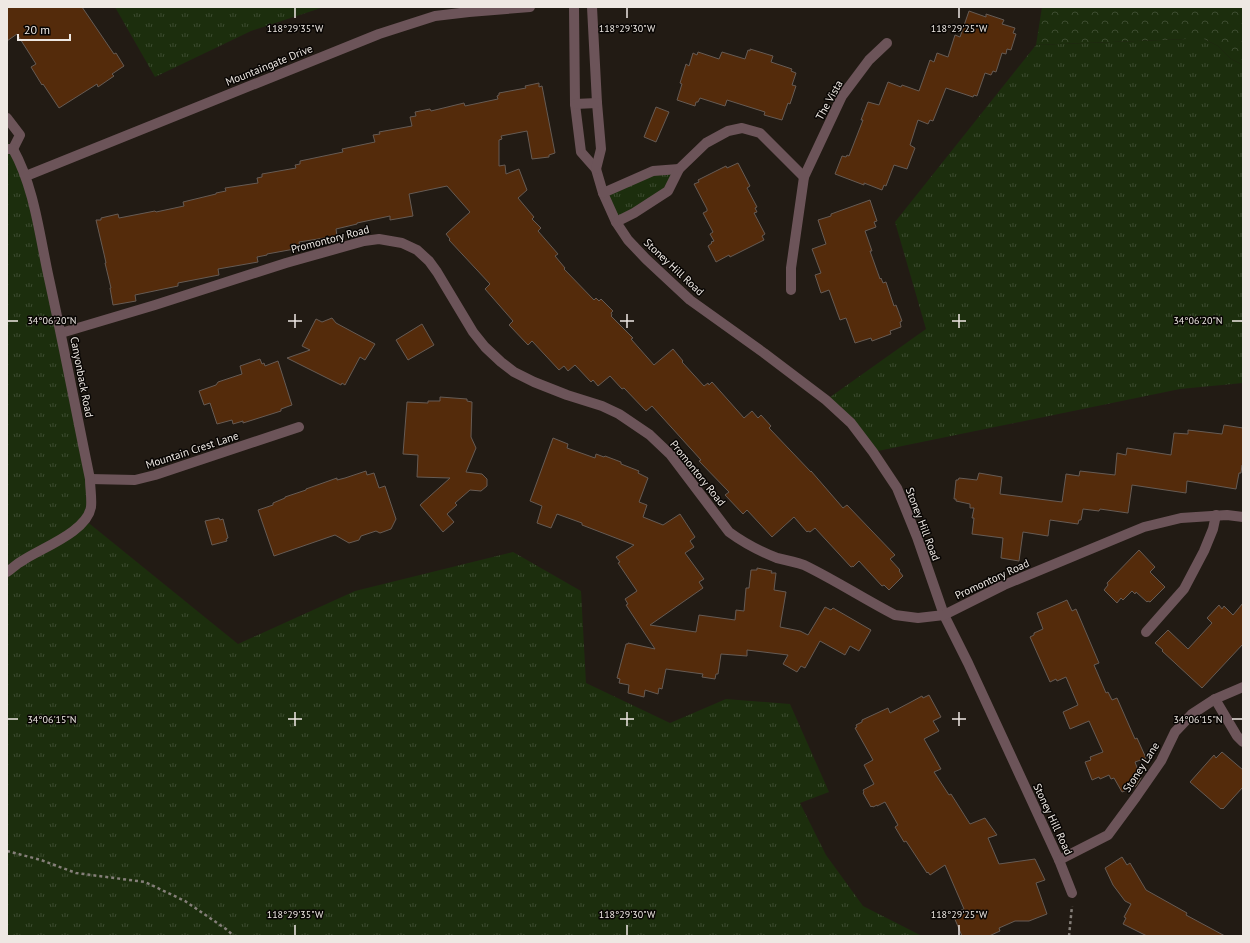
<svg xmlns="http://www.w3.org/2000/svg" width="1250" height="943" font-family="'PT Sans',sans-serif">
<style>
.grass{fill:url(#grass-tufts)}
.forest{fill:url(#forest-crowns)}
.building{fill:#542b0b;stroke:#665b54}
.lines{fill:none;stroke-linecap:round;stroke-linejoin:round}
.path{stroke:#857f79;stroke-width:2.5;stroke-dasharray:3 3;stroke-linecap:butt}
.minor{stroke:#6c5459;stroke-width:10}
.ticks{fill:none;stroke:#eee8e3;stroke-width:1.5}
.labels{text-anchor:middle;stroke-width:3;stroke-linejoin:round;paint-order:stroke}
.street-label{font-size:11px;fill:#eee8e3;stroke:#090604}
.ticks-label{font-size:10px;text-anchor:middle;fill:#eee8e3;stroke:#090604;stroke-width:3;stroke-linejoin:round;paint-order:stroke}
</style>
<defs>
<pattern id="grass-tufts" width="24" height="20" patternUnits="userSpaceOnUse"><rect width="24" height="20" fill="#1c2e0d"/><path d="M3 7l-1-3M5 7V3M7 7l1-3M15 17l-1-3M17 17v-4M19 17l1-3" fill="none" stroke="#3d4c30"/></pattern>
<pattern id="forest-crowns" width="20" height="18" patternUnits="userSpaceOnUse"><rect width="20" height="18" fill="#1c2e0d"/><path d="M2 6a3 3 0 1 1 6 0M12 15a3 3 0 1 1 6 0" fill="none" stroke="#3d4c30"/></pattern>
</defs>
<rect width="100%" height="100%" fill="#221b14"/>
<g class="grass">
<path d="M 115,7 L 324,7 L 251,31 L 155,77 Z"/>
<path d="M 1187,39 L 1204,39 L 1218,46 L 1231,59 L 1243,65 L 1243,383 L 1180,389 L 873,452 L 826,400 L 926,329 L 895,222 L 1036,45 Z"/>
<path d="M 7,140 L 19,160 L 90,479 L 85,520 L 238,644 L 355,591 L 513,552 L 581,591 L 586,683 L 670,723 L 726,699 L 790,704 L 829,792 L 800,803 L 826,855 L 863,906 L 922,936 L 7,936 Z"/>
<path d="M 679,169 L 668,191 L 616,222 L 603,193 L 653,171 Z"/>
</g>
<path class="forest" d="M 1042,7 L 1243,7 L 1243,65 L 1231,59 L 1218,46 L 1204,39 L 1187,39 L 1036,45 Z"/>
<g class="building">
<path d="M 7,7 L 82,7 L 114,54 L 116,53 L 124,66 L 112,74 L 114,76 L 98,87 L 97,84 L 59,108 L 43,84 L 42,85 L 31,67 L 36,64 L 17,34 L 7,41 Z"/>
<path d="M 969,11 L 986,17 L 986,14 L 1004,20 L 1002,24 L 1015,28 L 1013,33 L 1016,34 L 1011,50 L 1007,49 L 1006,54 L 1002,53 L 996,72 L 993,71 L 991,75 L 985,73 L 977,96 L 974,95 L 973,97 L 946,88 L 933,121 L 930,120 L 928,124 L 918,120 L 910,145 L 915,148 L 907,169 L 894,165 L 886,186 L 884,185 L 882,190 L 864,183 L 864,185 L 835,174 L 842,156 L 846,157 L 847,155 L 849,156 L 863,120 L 861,120 L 868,102 L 879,105 L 888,82 L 901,87 L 902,85 L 919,91 L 930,60 L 934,62 L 937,53 L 948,57 L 955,35 L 960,37 Z"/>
<path d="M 750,49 L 773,56 L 771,62 L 792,69 L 791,71 L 796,73 L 792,85 L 796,86 L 790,104 L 788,103 L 782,120 L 764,115 L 765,112 L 727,100 L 725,106 L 700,98 L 698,102 L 696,102 L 695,106 L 677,100 L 682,84 L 680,83 L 686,64 L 689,66 L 693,53 L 697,55 L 698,52 L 719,59 L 722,52 L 745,59 L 748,50 L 750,51 Z"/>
<path d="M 539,83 L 539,87 L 542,86 L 555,153 L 549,155 L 549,157 L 532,159 L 527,131 L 501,136 L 502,139 L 499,140 L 499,166 L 505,165 L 506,174 L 519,169 L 527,190 L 518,198 L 534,217 L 532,219 L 541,228 L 538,231 L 558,254 L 555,256 L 565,268 L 564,269 L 594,300 L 596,298 L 599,301 L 601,299 L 613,311 L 611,313 L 612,315 L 611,316 L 633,338 L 631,339 L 654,365 L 673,349 L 683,361 L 682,362 L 704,386 L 708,383 L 709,385 L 712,382 L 744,418 L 752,411 L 758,418 L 761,415 L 771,426 L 769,428 L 811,472 L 811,471 L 843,508 L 847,505 L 895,555 L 890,559 L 900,570 L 899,571 L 903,576 L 889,590 L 884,585 L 882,586 L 859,561 L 853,567 L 853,566 L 851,567 L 815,528 L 810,532 L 808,531 L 807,532 L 794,517 L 772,537 L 747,510 L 743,514 L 725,495 L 729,492 L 699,461 L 701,460 L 652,406 L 646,411 L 624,388 L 622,389 L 610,376 L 598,386 L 593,380 L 591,382 L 575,365 L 568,371 L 564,366 L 559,370 L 532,341 L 528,345 L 509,325 L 513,321 L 485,289 L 490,284 L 449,240 L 450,239 L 446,234 L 470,212 L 447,186 L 409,194 L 413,216 L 390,220 L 390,216 L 357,223 L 357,224 L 336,229 L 337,236 L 299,242 L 300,248 L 267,254 L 267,255 L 257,257 L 258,262 L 218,269 L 219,275 L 178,283 L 178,286 L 135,295 L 136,301 L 113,305 L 110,288 L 111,288 L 105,263 L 106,263 L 104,254 L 96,220 L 101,220 L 101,218 L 118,214 L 119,218 L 155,211 L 156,212 L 184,206 L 183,202 L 216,194 L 216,193 L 226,191 L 225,188 L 258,183 L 257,178 L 262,177 L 262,174 L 296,168 L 295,165 L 300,164 L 300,161 L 343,152 L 342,149 L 375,142 L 373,135 L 380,134 L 379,132 L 412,126 L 410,117 L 416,116 L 415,112 L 430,109 L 431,111 L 464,103 L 465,106 L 498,99 L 497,96 L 499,95 L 499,93 L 526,88 L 525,86 Z"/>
<path d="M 656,107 L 669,112 L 656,142 L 644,137 Z"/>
<path d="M 738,163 L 750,186 L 747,188 L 757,207 L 755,208 L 757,212 L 754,213 L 765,234 L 762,236 L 764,240 L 730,257 L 729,255 L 716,262 L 708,246 L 712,243 L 711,242 L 714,241 L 710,234 L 713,232 L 703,213 L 707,211 L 707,209 L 694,184 L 699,182 L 698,180 L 726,166 L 727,168 Z"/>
<path d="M 870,200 L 877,221 L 874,222 L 876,227 L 865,231 L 872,251 L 870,251 L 880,279 L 881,278 L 883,283 L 886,282 L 894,306 L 896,305 L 902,321 L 900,322 L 901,327 L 890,331 L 891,334 L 872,341 L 871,338 L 855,343 L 846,318 L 840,320 L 829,290 L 821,293 L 815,275 L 821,273 L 812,249 L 826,244 L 818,220 L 831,216 L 831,214 Z"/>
<path d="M 332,318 L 336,323 L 375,344 L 365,360 L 360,357 L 345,385 L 342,383 L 341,385 L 287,358 L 310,350 L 302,346 L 316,319 L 322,322 Z"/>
<path d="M 422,324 L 434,345 L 408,360 L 396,340 Z"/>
<path d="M 260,359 L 262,364 L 264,363 L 265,366 L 278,361 L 292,405 L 281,409 L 281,411 L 243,423 L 243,421 L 233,424 L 232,420 L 217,424 L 210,403 L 204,405 L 199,391 L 216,385 L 218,382 L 242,374 L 240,366 Z"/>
<path d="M 440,397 L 467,399 L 467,401 L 472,402 L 471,437 L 476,448 L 466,472 L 482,474 L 487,479 L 487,486 L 481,491 L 470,490 L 455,503 L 457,505 L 447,514 L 454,522 L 443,532 L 420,505 L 450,478 L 417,477 L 418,455 L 403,454 L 407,402 L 428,403 L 428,401 L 440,401 Z"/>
<path d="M 1224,425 L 1243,428 L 1243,466 L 1242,465 L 1241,473 L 1239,473 L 1236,489 L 1187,481 L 1186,493 L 1132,485 L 1128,513 L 1100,509 L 1099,511 L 1083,509 L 1081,520 L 1079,520 L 1078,524 L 1050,520 L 1048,536 L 1023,532 L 1019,561 L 1001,558 L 1003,538 L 972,534 L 974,518 L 972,518 L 974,508 L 970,508 L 970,504 L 956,501 L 956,499 L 954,499 L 956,480 L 958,480 L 959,478 L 977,480 L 979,473 L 1002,477 L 1000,494 L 1062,502 L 1066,474 L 1079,476 L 1080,471 L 1115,475 L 1117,453 L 1126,455 L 1127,448 L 1171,455 L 1174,433 L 1188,434 L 1188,430 L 1222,434 Z"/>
<path d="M 553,438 L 568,444 L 567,448 L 595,458 L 596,454 L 604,457 L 605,456 L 621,462 L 621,464 L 639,471 L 638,473 L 648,478 L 639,502 L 647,505 L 643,517 L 663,525 L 680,514 L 695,537 L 690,541 L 694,547 L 685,553 L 704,579 L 699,582 L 703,588 L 650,625 L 696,632 L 699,615 L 735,620 L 736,610 L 744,611 L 746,588 L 749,588 L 751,570 L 757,570 L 757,568 L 772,571 L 771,573 L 776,573 L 774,590 L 786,592 L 780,627 L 800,631 L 808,635 L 825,607 L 831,610 L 833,608 L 871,630 L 859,651 L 850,646 L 845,655 L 820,641 L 805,668 L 801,666 L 797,672 L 783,664 L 788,655 L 747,650 L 747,656 L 721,654 L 718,674 L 716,674 L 715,679 L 702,677 L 703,674 L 666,669 L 662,689 L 659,688 L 658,694 L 645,690 L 644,697 L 628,693 L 629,685 L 619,683 L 620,679 L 617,678 L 626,644 L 628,644 L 628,643 L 655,649 L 626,605 L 628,604 L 625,599 L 637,591 L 618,563 L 620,562 L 616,557 L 634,545 L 582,525 L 582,523 L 557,514 L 551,528 L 537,523 L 542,506 L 530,501 Z"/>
<path d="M 366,471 L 367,475 L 374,473 L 379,488 L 385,486 L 396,519 L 391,529 L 380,533 L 376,531 L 361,536 L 359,540 L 349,543 L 335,535 L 274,556 L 258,510 L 273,505 L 273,503 L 285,498 L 285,497 L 306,490 L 306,489 L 337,478 L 337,480 L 345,478 Z"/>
<path d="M 219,518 L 220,520 L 223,519 L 228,538 L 226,539 L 227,541 L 212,545 L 205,521 Z"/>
<path d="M 1139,550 L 1155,567 L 1150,572 L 1165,587 L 1150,602 L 1148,601 L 1147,602 L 1136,592 L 1135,594 L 1132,591 L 1123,600 L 1121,598 L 1117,603 L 1104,590 L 1108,585 L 1107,583 Z"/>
<path d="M 1067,600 L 1072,611 L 1076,609 L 1099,663 L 1094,665 L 1106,693 L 1108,692 L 1112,700 L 1117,698 L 1135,739 L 1137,738 L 1146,758 L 1135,762 L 1141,778 L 1136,786 L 1122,792 L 1114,778 L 1111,779 L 1109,775 L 1100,779 L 1099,777 L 1092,780 L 1085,762 L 1091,760 L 1090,757 L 1103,752 L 1089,721 L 1070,729 L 1063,712 L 1078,705 L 1066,677 L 1057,681 L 1056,679 L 1050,682 L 1030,637 L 1034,635 L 1034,633 L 1043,629 L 1037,613 Z"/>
<path d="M 1243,603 L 1243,644 L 1202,688 L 1162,651 L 1163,650 L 1155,643 L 1168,630 L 1188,649 L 1212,623 L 1207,618 L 1219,605 L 1222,609 L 1224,606 L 1233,615 Z"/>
<path d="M 929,695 L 941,717 L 933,721 L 939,731 L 924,739 L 941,769 L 934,772 L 949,795 L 951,794 L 970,824 L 985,818 L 997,835 L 988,838 L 999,864 L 1035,859 L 1045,880 L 1036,883 L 1047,914 L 1029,921 L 1015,921 L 999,928 L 1000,931 L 989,936 L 962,936 L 954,917 L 956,916 L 955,913 L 964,909 L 945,865 L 930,875 L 928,872 L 927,873 L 906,841 L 904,842 L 895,827 L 898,825 L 885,802 L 877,806 L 877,805 L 873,807 L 872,806 L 871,807 L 863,793 L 864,792 L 863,790 L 874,784 L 864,765 L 873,760 L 855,728 L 857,727 L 856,725 L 862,722 L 862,720 L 888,708 L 890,713 L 911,702 L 922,696 L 923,698 Z"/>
<path d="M 1222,752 L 1243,770 L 1243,787 L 1223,809 L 1222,808 L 1221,809 L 1190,782 L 1214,755 L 1216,758 Z"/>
<path d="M 1122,857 L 1127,865 L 1130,863 L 1146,890 L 1187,913 L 1186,915 L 1225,936 L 1147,936 L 1123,924 L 1126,918 L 1124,917 L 1131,904 L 1125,901 L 1113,885 L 1105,868 Z"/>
</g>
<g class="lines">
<g class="path">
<path d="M 7,851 L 41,860 L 76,873 L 145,882 L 185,901 L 226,929 L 234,936"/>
<path d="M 1069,936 L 1072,906"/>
</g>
<g class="minor">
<path d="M 574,7 L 575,104 L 581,152 L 596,169 L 603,193 L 616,222 L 628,240 L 646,259 L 690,300 L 764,353 L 826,400 L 851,423 L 873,452 L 897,488 L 917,537 L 944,615 L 968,663 L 1059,860 L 1072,893"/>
<path d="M 592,7 L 597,103 L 601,149 L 596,169"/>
<path d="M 575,104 L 597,103"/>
<path d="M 7,118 L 20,135 L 13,149 L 7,149"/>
<path d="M 26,176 L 379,34 L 435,16 L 469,12 L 530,7"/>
<path d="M 603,193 L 653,171 L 679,169"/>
<path d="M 616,222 L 634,213 L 668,191 L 679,169 L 706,143 L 728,131 L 742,128 L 760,133 L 804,177"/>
<path d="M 791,290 L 791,268 L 804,177 L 842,96 L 869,60 L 887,43"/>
<path d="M 61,333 L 155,305 L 286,263 L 364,241 L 379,239 L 402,243 L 417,250 L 429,261 L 437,272 L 473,332 L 485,347 L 501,362 L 514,372 L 534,382 L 567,395 L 602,406 L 619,414 L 650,435 L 670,454 L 729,532 C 744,543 759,551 777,558 C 786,560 795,562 804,565 C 835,580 864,599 895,615 L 918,618 L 944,615 L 1004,585 L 1144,527 L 1181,518 L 1227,515 L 1243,517"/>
<path d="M 90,479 L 135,480 L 155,475 L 299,427"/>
<path d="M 7,572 C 12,569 16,564 22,561 C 41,548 87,532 91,507 C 92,498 90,488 90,479 C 76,411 63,342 48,274 C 39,232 34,187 13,149"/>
<path d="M 1146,632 L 1184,589 L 1204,551 L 1213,529 L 1216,515"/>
<path d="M 1215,699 L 1237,736 L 1243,742"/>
<path d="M 1059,860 L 1108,835 L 1136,797 L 1161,761 L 1175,732 L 1192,714 L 1215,699 L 1243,687"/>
</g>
</g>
<path class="ticks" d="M 295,8 L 295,18M 627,8 L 627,18M 959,8 L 959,18M 295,314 L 295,328M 627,314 L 627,328M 959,314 L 959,328M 8,321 L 18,321M 288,321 L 302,321M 620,321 L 634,321M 952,321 L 966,321M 1232,321 L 1242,321M 295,712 L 295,726M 627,712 L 627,726M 959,712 L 959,726M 8,719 L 18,719M 288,719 L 302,719M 620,719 L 634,719M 952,719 L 966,719M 1232,719 L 1242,719M 295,925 L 295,935M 627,925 L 627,935M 959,925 L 959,935"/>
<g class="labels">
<g class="street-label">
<text transform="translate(269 65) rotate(-22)" y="4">Mountaingate Drive</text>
<text transform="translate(829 100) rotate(-61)" y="4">The Vista</text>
<text transform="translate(330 239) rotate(-15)" y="4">Promontory Road</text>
<text transform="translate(674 267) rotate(43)" y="4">Stoney Hill Road</text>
<text transform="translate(82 377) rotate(79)" y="4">Canyonback Road</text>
<text transform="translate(192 450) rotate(-18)" y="4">Mountain Crest Lane</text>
<text transform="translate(698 473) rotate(51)" y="4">Promontory Road</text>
<text transform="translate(923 524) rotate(69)" y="4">Stoney Hill Road</text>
<text transform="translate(992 579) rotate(-25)" y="4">Promontory Road</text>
<text transform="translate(1141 767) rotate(-57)" y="4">Stoney Lane</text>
<text transform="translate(1053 819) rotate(65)" y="4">Stoney Hill Road</text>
</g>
</g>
<g class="ticks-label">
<text x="295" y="32">118°29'35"W</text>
<text x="627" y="32">118°29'30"W</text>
<text x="959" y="32">118°29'25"W</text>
<text x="52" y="324">34°06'20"N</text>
<text x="1198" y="324">34°06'20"N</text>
<text x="52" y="723">34°06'15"N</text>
<text x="1198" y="723">34°06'15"N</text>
<text x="295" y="918">118°29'35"W</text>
<text x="627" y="918">118°29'30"W</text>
<text x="959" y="918">118°29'25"W</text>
</g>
<rect width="1250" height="943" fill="none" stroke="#eee8e3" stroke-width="16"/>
<path d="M18 34v6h52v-6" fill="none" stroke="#eee8e3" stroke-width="2"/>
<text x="24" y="34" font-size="12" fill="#eee8e3" stroke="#090604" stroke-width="3" paint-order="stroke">20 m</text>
</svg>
